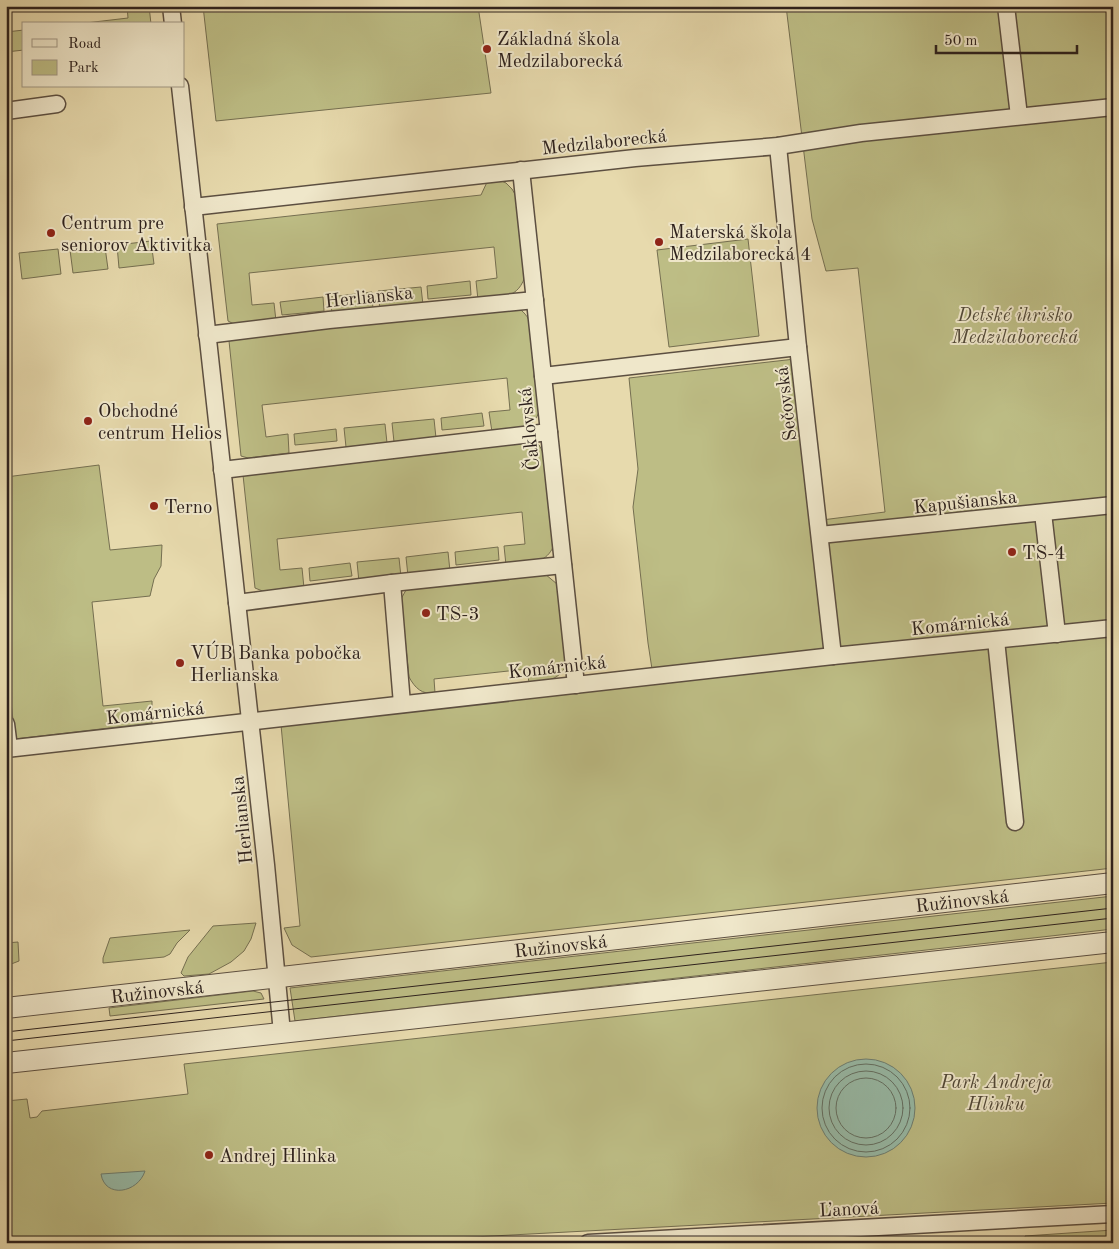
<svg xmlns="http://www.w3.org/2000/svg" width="1119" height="1249" font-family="'Old Standard TT',serif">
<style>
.green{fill:#bdbd85;stroke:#756f51}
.water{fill:#97bba8;stroke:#6d7d70}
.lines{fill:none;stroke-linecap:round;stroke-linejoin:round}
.shore{stroke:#626e62;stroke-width:1}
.minor-casing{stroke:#5c4f41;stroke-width:19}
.tertiary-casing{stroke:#5c4f41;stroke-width:22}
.minor{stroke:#efe7ca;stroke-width:16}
.tertiary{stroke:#efe7ca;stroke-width:20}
.tram{stroke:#2d211d;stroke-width:1}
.poi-dot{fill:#8f2418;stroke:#efe7ca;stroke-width:2}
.labels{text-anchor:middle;stroke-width:4;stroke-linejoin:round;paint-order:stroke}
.poi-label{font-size:19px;fill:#2d211d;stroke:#efe7ca;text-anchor:start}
.street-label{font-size:19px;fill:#2d211d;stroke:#efe7ca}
.park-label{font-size:19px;font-style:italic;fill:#514837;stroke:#efe7ca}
</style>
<rect width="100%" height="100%" fill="#e7daad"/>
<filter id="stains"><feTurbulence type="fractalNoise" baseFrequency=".004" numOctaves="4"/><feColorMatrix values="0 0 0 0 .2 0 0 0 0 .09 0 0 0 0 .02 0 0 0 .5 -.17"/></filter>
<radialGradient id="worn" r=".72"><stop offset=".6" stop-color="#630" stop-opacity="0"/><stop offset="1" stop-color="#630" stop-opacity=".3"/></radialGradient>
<g class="green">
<path d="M 127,6 L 149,6 L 151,24 L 77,24 L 128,18 Z"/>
<path d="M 203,6 L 478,6 L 491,93 L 216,121 Z"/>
<path d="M 786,6 L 1113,6 L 1113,868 L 311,957 L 292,945 L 284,928 L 300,926 L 281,725 L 654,682 L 648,643 L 633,507 L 638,469 L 629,378 L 795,359 L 814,521 L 885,512 L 858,268 L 826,271 L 812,219 Z"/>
<path d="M 24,30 L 24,50 L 6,52 L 6,32 Z"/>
<path d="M 497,179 L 506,183 L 512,189 L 519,201 L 526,273 C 519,300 501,297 478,300 L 476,281 L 497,278 L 494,247 L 249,273 L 252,305 L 274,303 L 276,321 L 234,324 L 228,321 L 217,224 L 481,195 L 488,180 Z"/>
<path d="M 748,239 L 759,336 L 669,347 L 657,250 Z"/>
<path d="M 151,241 L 154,264 L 119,268 L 117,245 Z"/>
<path d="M 105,247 L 108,269 L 73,273 L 70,250 Z"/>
<path d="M 58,249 L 61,274 L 22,279 L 19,253 Z"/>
<path d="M 470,281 L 471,295 L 428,299 L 427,286 Z"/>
<path d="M 421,287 L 423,305 L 380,310 L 378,291 Z"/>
<path d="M 372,292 L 373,311 L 332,315 L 330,297 Z"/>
<path d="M 323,297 L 324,311 L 282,315 L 280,302 Z"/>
<path d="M 518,308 C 526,313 529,319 532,328 L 540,409 C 533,433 513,429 492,432 L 489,412 L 510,410 L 507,378 L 262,405 L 266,437 L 288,434 L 289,453 L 248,458 L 241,456 L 229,341 L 233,337 Z"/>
<path d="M 482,413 L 484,426 L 442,430 L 441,418 Z"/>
<path d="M 434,419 L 436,438 L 394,442 L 392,423 Z"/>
<path d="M 385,424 L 387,443 L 346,447 L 344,428 Z"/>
<path d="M 336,429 L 337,441 L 295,445 L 294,434 Z"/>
<path d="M 531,441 L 539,445 L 543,452 L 554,545 C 551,552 548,556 541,560 L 506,565 L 504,546 L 525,544 L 522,512 L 277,539 L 280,570 L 302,568 L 304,588 L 265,592 L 255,588 L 243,475 Z"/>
<path d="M 99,465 L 110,550 L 162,545 L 161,566 L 154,579 L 150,596 L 92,602 L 103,706 L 152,701 L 152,723 L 15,739 L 6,655 L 6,477 Z"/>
<path d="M 498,547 L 499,560 L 456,565 L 455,552 Z"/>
<path d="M 448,552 L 450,571 L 408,576 L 406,557 Z"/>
<path d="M 399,558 L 401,577 L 359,582 L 357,562 Z"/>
<path d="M 350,563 L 352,576 L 310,581 L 309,568 Z"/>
<path d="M 545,574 L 557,584 L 568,661 C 560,681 548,681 529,683 L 527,669 L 434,679 L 435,693 C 422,695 415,688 409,677 L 401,599 L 406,590 Z"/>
<path d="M 1113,896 L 1113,929 L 295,1021 L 290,988 Z"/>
<path d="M 256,923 L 251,939 L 244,951 L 231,962 L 209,974 L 184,976 L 181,973 L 188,957 L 213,926 Z"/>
<path d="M 190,930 L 177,943 L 170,954 L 164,957 L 103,963 L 103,958 L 110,938 Z"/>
<path d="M 18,942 L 19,961 L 6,966 L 6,943 Z"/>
<path d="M 1113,962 L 1113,1203 L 361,1243 L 6,1243 L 6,1101 L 27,1099 L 30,1118 L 37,1117 L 42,1111 L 188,1094 L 184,1064 Z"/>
<path d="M 253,991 L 261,993 L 264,999 L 110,1016 L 109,1008 Z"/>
<path d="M 1113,1230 L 1113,1243 L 1026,1243 L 1025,1236 Z"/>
</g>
<g class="water">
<circle cx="866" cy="1108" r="49"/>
<path d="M 145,1171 C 138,1193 105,1199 101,1174 Z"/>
</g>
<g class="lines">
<g class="shore">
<circle cx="866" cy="1108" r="44"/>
<circle cx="866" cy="1108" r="37"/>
<circle cx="866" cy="1108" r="30"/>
</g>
<defs>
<g id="minor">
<path d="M 171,6 L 173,24"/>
<path d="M 1006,6 L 1019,116"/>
<path d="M 180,86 L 266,865 L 282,1033"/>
<path d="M 6,111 L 57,104"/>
<path d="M 778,146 L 798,347 L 833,656"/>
<path d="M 521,170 L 576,685"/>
<path d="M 193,207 L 635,158 L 778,146 L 861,133 L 1113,107"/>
<path d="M 207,335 L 329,320 L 535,300"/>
<path d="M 543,376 L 798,347"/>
<path d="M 222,470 L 549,432"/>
<path d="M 1043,513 L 1057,634"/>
<path d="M 820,535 L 1113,505"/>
<path d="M 392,583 L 402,704"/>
<path d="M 237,603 L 392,583 L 563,565"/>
<path d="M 996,640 L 1015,822"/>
<path d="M 6,724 L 9,748"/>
<path d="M 6,749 L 833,656 L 1113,628"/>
<path d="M 588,1243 L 1113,1214"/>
</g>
<g id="tertiary">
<path id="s1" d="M 6,1008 L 1113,883"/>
<path d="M 6,1063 L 1113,942"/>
</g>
</defs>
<use href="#minor" class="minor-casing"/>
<use href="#tertiary" class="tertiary-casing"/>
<use href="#minor" class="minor"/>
<use href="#tertiary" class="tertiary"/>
<g class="tram">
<path d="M 6,1032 L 1113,908"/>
<path d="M 6,1041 L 1113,918"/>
</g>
</g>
<g class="poi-dot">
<circle cx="487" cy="49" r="5"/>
<circle cx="51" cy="233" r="5"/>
<circle cx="659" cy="242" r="5"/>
<circle cx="88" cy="421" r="5"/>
<circle cx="154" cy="506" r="5"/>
<circle cx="1012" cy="552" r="5"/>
<circle cx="426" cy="613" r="5"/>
<circle cx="180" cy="663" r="5"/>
<circle cx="209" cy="1155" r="5"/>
</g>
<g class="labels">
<g class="poi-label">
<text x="497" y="45">Základná škola<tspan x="497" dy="22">Medzilaborecká</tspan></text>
<text x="61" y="229">Centrum pre<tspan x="61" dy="22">seniorov Aktivitka</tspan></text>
<text x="669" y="238">Materská škola<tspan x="669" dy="22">Medzilaborecká 4</tspan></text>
<text x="98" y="417">Obchodné<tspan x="98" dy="22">centrum Helios</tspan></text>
<text x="164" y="513">Terno</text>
<text x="1022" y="559">TS-4</text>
<text x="436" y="620">TS-3</text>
<text x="190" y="659">VÚB Banka pobočka<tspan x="190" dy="22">Herlianska</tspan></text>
<text x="219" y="1162">Andrej Hlinka</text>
</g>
<g class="street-label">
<text transform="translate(604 141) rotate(-6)" y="7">Medzilaborecká</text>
<text transform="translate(369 296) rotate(-6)" y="7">Herlianska</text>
<text transform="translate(785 404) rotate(-97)" y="7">Sečovská</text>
<text transform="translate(528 429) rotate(-96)" y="7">Čaklovská</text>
<text transform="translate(965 501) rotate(-6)" y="7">Kapušianska</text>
<text transform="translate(960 623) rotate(-6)" y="7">Komárnická</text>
<text transform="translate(557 666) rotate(-6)" y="7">Komárnická</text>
<text transform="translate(155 712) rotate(-6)" y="7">Komárnická</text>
<text transform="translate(241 820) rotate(-96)" y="7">Herlianska</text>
<text dy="7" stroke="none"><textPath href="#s1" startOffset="962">Ružinovská</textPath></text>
<text dy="7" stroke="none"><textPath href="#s1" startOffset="558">Ružinovská</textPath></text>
<text dy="7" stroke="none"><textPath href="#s1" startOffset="152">Ružinovská</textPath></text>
<text transform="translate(849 1208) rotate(-3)" y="7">Ľanová</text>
</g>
<g class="park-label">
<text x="1015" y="321">Detské ihrisko<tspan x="1015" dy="22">Medzilaborecká</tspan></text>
<text x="996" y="1088">Park Andreja<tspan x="996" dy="22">Hlinku</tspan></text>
</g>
</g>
<rect width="1119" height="1249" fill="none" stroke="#e7daad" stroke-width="25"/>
<rect x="8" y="8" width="1104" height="1234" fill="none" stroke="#2d211d" stroke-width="2.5"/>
<rect x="12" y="12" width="1094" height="1224" fill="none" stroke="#2d211d"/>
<rect x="22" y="22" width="162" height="65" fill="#efe7ca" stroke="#a19885"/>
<rect x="32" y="39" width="25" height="8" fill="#efe7ca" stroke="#a19885"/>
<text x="68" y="48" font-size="15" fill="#2d211d">Road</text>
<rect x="32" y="60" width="25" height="15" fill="#bdbd85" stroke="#a19885"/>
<text x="68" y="72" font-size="15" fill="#2d211d">Park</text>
<path d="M936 45v8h141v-8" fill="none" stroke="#2d211d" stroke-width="2.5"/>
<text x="944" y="45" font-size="15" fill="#2d211d" stroke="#efe7ca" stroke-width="4" paint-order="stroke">50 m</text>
<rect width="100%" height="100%" filter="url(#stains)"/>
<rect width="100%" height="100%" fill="url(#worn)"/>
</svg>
